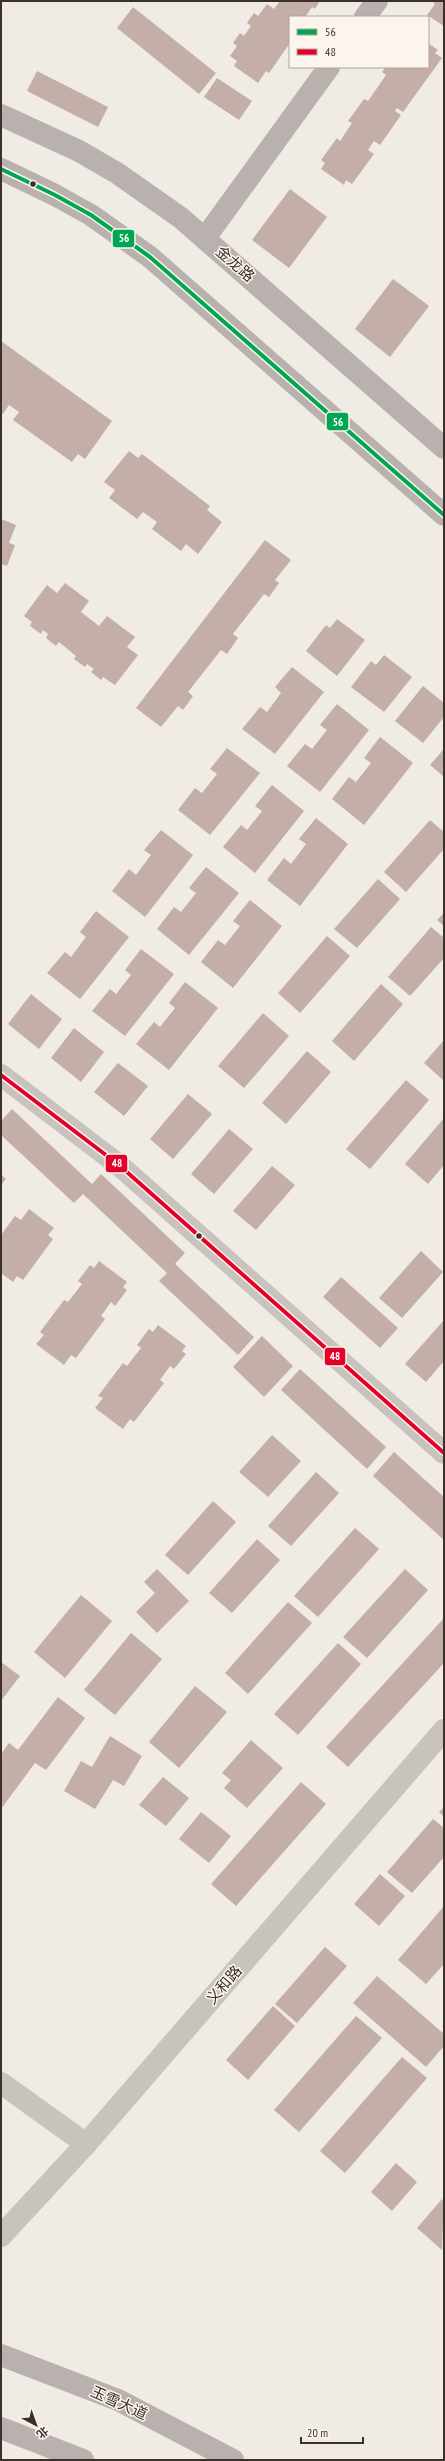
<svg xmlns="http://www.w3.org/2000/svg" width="445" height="2461" font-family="'PT Sans Narrow','Noto Sans SC',sans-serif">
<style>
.building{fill:#c3afa7}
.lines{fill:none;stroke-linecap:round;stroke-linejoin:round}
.minor{stroke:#c9c3be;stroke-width:22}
.major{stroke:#b8b1ad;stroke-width:22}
.bus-1-casing{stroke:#fbf5ee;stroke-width:7}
.bus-2-casing{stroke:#fbf5ee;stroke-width:7}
.bus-1{stroke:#00a651;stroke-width:4}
.bus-2{stroke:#e4002b;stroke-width:4}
.bus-dot{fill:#3b302b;stroke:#fbf5ee;stroke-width:1.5}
.labels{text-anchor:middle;stroke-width:3;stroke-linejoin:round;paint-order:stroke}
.street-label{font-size:15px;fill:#3b302b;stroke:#fbf5ee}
.line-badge{stroke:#fbf5ee;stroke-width:1.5}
.badge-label{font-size:11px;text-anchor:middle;font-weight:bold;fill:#fff}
</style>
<rect width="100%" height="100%" fill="#f0ebe5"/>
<g class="building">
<path d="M 280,1 L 320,1 L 315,9 L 312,7 L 305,17 L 290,17 L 290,43 L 269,73 L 266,71 L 258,83 L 234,66 L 237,61 L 230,56 L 237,46 L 233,43 L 240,33 L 244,36 L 251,26 L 247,23 L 254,13 L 258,16 L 267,4 L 274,9 Z"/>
<path d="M 432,1 L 444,1 L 444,26 L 427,15 L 435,4 Z"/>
<path d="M 133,7 L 216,73 L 199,94 L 117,28 Z"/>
<path d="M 428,43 L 438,50 L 435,53 L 442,58 L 403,112 L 397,108 L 395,111 L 401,115 L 380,145 L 374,141 L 368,150 L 374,154 L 352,184 L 346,180 L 344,185 L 321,169 L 325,163 L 321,160 L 337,138 L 340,141 L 352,123 L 348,121 L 364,99 L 368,101 L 386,75 L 382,72 L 386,67 L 428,67 Z"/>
<path d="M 37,71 L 108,107 L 98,127 L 27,91 Z"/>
<path d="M 217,78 L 252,101 L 239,120 L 204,97 Z"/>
<path d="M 290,189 L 327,217 L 289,268 L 252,240 Z"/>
<path d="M 393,279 L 429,306 L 390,357 L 355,329 Z"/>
<path d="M 1,341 L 112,421 L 85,459 L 78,454 L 72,462 L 13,420 L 19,412 L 9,405 L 3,414 L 1,412 Z"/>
<path d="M 129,451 L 138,458 L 142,454 L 210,506 L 207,510 L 222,522 L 198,554 L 186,544 L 181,551 L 152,529 L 157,522 L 143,512 L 137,519 L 109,498 L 115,490 L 104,482 Z"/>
<path d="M 1,519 L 16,525 L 9,543 L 15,545 L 7,566 L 1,564 Z"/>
<path d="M 265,540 L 291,560 L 275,580 L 279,583 L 269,597 L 264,594 L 233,634 L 238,638 L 227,654 L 221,650 L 188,692 L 193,696 L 183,710 L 178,706 L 161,727 L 136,708 Z"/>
<path d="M 65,583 L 89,601 L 81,612 L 99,626 L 107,616 L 135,637 L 127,647 L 138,655 L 115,685 L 103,677 L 101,680 L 91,672 L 94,669 L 87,664 L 85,667 L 74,659 L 76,656 L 59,642 L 56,646 L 46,638 L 48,634 L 43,630 L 41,634 L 30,626 L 32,622 L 24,616 L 47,585 L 57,593 Z"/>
<path d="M 337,619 L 365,640 L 337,676 L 306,651 L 326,625 L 330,628 Z"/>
<path d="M 384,655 L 412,677 L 384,712 L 351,687 L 371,661 L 376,665 Z"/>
<path d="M 292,667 L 324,692 L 275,754 L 242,729 L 260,707 L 267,712 L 281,693 L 275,687 Z"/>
<path d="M 423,686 L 444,703 L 444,717 L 423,743 L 395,721 Z"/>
<path d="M 337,704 L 369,730 L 320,792 L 287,766 L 305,744 L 312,749 L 327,730 L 320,725 Z"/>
<path d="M 380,737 L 413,763 L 364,825 L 332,799 L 349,777 L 356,782 L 371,763 L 364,758 Z"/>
<path d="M 227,748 L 260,773 L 210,835 L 178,810 L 195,788 L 202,793 L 217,774 L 210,769 Z"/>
<path d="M 443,750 L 444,751 L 444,777 L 430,765 Z"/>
<path d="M 272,785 L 304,811 L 255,873 L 223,847 L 241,825 L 247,830 L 262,811 L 255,806 Z"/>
<path d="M 316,818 L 348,844 L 300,906 L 267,880 L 284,858 L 291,864 L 306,844 L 299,839 Z"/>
<path d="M 430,820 L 444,832 L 444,849 L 406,892 L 384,872 Z"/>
<path d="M 161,830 L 193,855 L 145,917 L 112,891 L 129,869 L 136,875 L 151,855 L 144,850 Z"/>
<path d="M 206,867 L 239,893 L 189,955 L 157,929 L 174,907 L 181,912 L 196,893 L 189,888 Z"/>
<path d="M 378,879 L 400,899 L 357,948 L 334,929 Z"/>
<path d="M 250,900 L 282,926 L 233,988 L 201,962 L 218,940 L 225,945 L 240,926 L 233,921 Z"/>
<path d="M 96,911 L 129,937 L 80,999 L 47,973 L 65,952 L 71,957 L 86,937 L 80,932 Z"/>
<path d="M 444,913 L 444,926 L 437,920 Z"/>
<path d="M 431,927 L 444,938 L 444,958 L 410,996 L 388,977 Z"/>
<path d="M 327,936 L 350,956 L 300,1013 L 278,993 Z"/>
<path d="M 141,949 L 174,974 L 125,1036 L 92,1011 L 110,989 L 116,994 L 131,975 L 125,970 Z"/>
<path d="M 185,982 L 218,1008 L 169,1070 L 136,1044 L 154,1022 L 160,1027 L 175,1008 L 169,1003 Z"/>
<path d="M 381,984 L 403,1004 L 354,1061 L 332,1041 Z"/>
<path d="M 31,994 L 62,1019 L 39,1049 L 8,1024 Z"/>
<path d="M 263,1013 L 289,1036 L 244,1088 L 218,1066 Z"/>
<path d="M 74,1028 L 104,1052 L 81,1082 L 51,1058 Z"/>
<path d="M 444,1040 L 444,1081 L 424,1063 Z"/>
<path d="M 307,1051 L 331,1072 L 286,1124 L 262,1103 Z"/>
<path d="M 118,1063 L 148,1086 L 124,1116 L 94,1092 Z"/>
<path d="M 406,1080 L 429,1100 L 370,1169 L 346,1149 Z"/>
<path d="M 188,1094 L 212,1114 L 173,1159 L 150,1139 Z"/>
<path d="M 12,1109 L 92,1184 L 101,1174 L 185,1253 L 175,1264 L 254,1337 L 238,1355 L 159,1281 L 167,1273 L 83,1194 L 74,1203 L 1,1135 L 1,1121 Z"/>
<path d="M 444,1118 L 444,1165 L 428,1184 L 405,1164 Z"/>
<path d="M 229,1129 L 253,1149 L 214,1194 L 191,1174 Z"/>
<path d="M 272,1166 L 295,1185 L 256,1230 L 233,1211 Z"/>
<path d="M 1,1175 L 6,1179 L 1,1185 Z"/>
<path d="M 29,1209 L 54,1228 L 48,1235 L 53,1239 L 23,1280 L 17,1276 L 13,1282 L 1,1273 L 1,1235 L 15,1216 L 21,1220 Z"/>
<path d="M 421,1251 L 443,1272 L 402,1318 L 379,1298 Z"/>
<path d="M 99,1261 L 127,1282 L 123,1287 L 127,1290 L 115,1306 L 111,1302 L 101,1316 L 105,1319 L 76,1358 L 71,1355 L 64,1365 L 36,1344 L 44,1335 L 40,1332 L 64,1300 L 68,1302 L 82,1284 L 78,1281 L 90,1265 L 94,1268 Z"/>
<path d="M 341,1277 L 398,1328 L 380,1348 L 323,1297 Z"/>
<path d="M 444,1320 L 444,1361 L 426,1382 L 405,1364 Z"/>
<path d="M 158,1325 L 186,1346 L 182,1351 L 186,1354 L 174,1369 L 170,1366 L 160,1380 L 164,1383 L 134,1422 L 130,1419 L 123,1429 L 95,1408 L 103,1398 L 98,1396 L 123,1363 L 127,1366 L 141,1348 L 137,1345 L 149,1329 L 153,1332 Z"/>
<path d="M 262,1336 L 293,1366 L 264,1397 L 233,1367 Z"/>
<path d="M 300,1369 L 386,1447 L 367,1469 L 281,1390 Z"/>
<path d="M 272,1435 L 301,1461 L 268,1497 L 239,1472 Z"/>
<path d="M 394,1452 L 444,1497 L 444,1540 L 373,1476 Z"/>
<path d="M 316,1472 L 339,1493 L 291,1546 L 268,1526 Z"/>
<path d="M 213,1501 L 236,1522 L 188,1575 L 165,1555 Z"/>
<path d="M 355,1528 L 379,1549 L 318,1617 L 294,1596 Z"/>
<path d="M 257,1539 L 280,1560 L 232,1613 L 209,1593 Z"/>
<path d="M 157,1569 L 189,1601 L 157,1633 L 136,1612 L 155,1593 L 144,1582 Z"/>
<path d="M 405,1569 L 428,1590 L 367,1658 L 343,1637 Z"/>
<path d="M 81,1595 L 112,1621 L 65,1678 L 34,1652 Z"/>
<path d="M 288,1602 L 312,1623 L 248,1694 L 225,1673 Z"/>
<path d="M 444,1618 L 444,1663 L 348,1767 L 326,1747 Z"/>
<path d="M 131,1633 L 162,1659 L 115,1715 L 84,1690 Z"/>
<path d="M 338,1643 L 361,1664 L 298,1735 L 274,1714 Z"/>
<path d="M 1,1662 L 20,1676 L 1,1701 Z"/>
<path d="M 195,1686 L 227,1712 L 179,1768 L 149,1742 Z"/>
<path d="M 58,1697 L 85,1718 L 46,1770 L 35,1763 L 1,1809 L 1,1754 L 9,1743 L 18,1750 Z"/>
<path d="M 110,1736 L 142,1756 L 124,1786 L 113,1780 L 95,1809 L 64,1791 L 81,1761 L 92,1767 Z"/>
<path d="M 251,1740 L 283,1768 L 247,1808 L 224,1788 L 231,1780 L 222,1773 Z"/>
<path d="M 163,1777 L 189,1798 L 166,1826 L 139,1805 Z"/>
<path d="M 301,1782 L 326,1804 L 236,1906 L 211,1884 Z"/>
<path d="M 444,1807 L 444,1817 L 439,1812 Z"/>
<path d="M 201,1812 L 231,1836 L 209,1863 L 179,1839 Z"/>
<path d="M 433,1819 L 444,1828 L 444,1857 L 412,1893 L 387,1872 Z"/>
<path d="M 380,1874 L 405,1896 L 379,1926 L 354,1904 Z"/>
<path d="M 444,1906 L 444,1964 L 426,1984 L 398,1960 Z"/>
<path d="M 325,1947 L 347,1966 L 297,2023 L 275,2004 Z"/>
<path d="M 377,1976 L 444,2034 L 444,2046 L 426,2067 L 353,2003 Z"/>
<path d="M 273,2006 L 295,2026 L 248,2080 L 226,2060 Z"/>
<path d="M 356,2016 L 382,2038 L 299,2132 L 274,2110 Z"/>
<path d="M 402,2057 L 427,2078 L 345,2173 L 320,2151 Z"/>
<path d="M 396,2163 L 417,2182 L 392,2211 L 371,2192 Z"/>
<path d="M 442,2199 L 444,2201 L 442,2250 L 417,2228 Z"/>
</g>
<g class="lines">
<g class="minor">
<path d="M 1,1075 L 119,1165 L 444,1453"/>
<path d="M 1,2083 L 86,2144"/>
<path d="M 1,2236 L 86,2144 L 444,1730"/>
</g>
<g class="major">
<path d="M 365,17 L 377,1"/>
<path d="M 1,115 L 79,151 L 117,173 L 181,218 L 444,448"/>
<path d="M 1,169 L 55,195 L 91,215 L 150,257 L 444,515"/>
<path d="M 205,238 L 329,67"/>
<path d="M 1,2355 L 118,2400 L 233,2460"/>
<path d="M 1,2428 L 83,2460"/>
</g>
<defs>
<path id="bus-1" d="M 1,169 L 55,195 L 91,215 L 150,257 L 444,515"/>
<path id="bus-2" d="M 1,1075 L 119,1165 L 444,1453"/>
</defs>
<use href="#bus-1" class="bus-1-casing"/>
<use href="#bus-2" class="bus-2-casing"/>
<use href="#bus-1" class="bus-1"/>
<use href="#bus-2" class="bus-2"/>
</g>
<g class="bus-dot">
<circle cx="33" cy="184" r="3.5"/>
<circle cx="199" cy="1236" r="3.5"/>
</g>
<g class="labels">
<g class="street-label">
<text transform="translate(235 264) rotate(41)" y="5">金龙路</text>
<text transform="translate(224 1985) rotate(-49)" y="5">义和路</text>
<text transform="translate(119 2403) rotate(24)" y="5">玉雪大道</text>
</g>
</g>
<g class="line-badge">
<rect x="112" y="229" width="23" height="19" rx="4" fill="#00a651"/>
<rect x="326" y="412" width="23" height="19" rx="4" fill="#00a651"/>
<rect x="105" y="1154" width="23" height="19" rx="4" fill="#e4002b"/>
<rect x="324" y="1347" width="22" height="19" rx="4" fill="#e4002b"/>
</g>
<g class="badge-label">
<text x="124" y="242">56</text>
<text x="338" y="426">56</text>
<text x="117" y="1167">48</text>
<text x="335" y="1360">48</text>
</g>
<rect width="445" height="2461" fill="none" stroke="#3b302b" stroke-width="4"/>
<rect x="289" y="16" width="140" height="52" fill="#fbf5ee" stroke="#aea6a0"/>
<rect x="297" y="29" width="20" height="6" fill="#00a651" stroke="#aea6a0"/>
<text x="325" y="36" font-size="12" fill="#3b302b">56</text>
<rect x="297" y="49" width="20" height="6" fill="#e4002b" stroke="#aea6a0"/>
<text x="325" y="56" font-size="12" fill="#3b302b">48</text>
<g transform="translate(36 2425) rotate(139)" stroke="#fbf5ee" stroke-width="3" paint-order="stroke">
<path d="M0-3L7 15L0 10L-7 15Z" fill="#3b302b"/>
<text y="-6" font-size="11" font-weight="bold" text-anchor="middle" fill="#3b302b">北</text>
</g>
<path d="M301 2437v6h62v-6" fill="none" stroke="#3b302b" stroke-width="2"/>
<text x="307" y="2437" font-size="12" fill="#3b302b" stroke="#fbf5ee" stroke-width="3" paint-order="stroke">20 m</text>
</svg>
